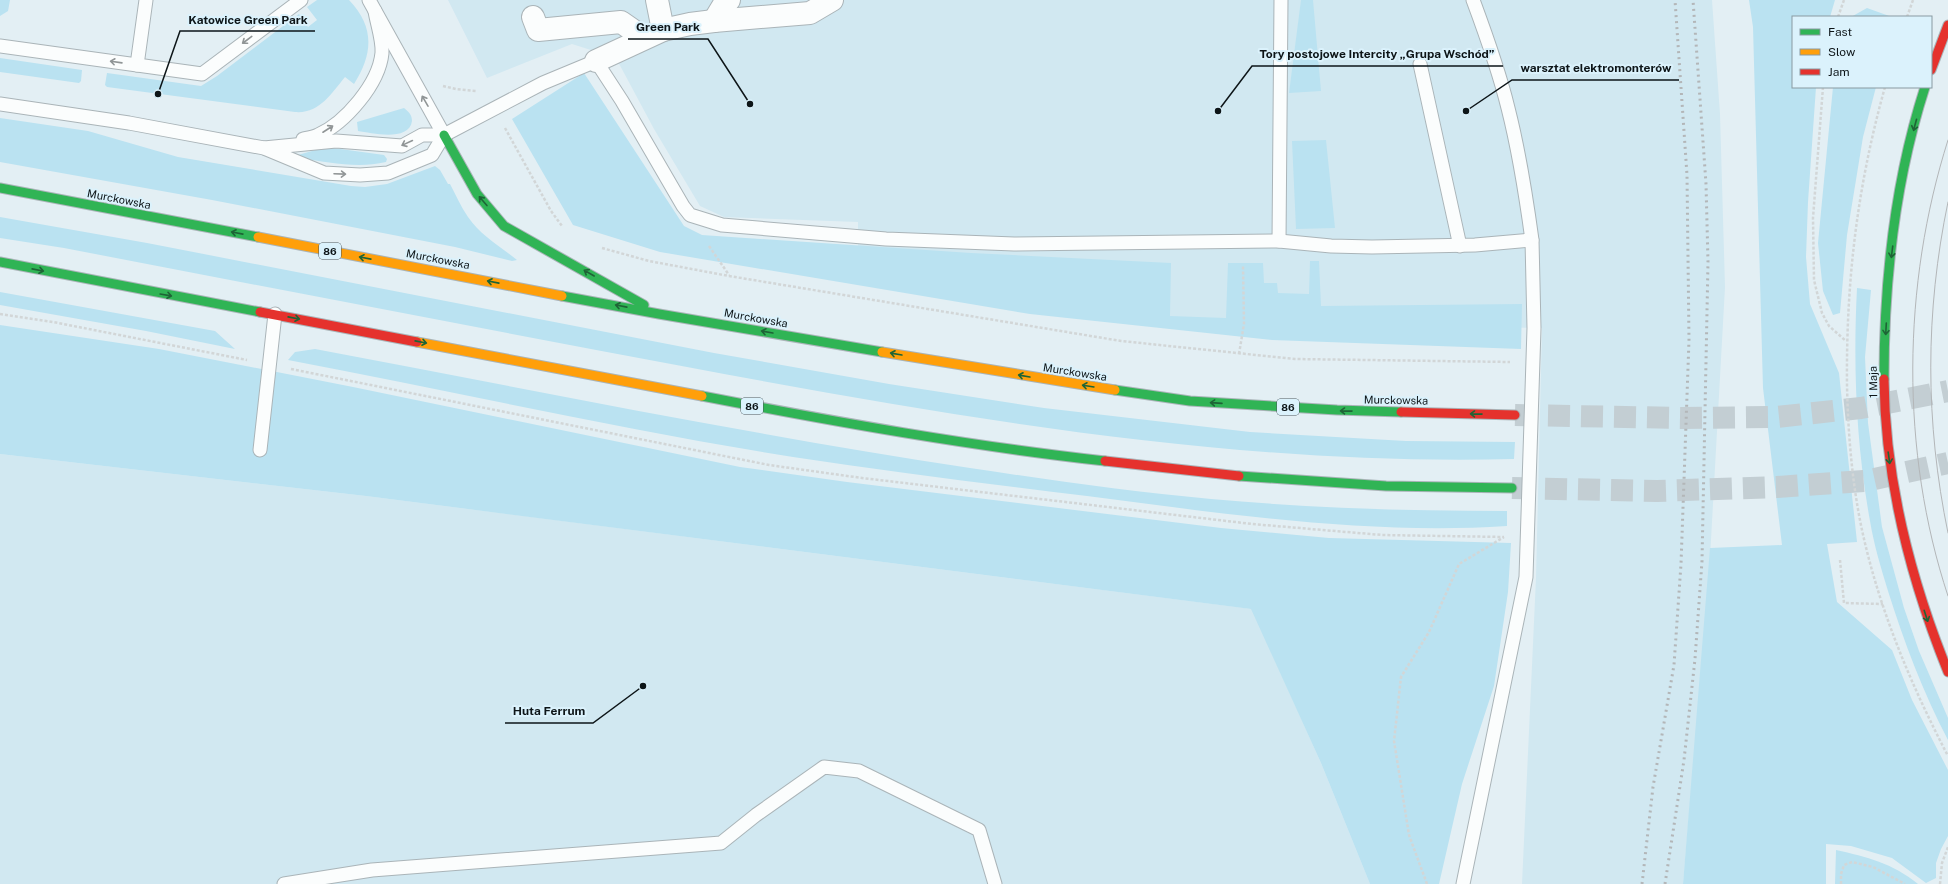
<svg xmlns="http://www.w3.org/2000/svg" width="1948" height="884" font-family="'Public Sans',sans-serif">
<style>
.built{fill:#d1e8f1}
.green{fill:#bae2f1}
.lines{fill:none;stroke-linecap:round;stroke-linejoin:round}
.highway-tunnel{stroke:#c3ced3;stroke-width:22;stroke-dasharray:22 11;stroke-linecap:butt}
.lane-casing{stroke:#aab4b8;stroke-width:15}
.street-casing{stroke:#aab4b8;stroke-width:24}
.fast-casing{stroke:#aab4b8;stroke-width:11}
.slow-casing{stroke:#aab4b8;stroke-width:11}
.jam-casing{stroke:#aab4b8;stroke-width:11}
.path{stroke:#d2d6d7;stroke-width:2.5;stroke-dasharray:3 2;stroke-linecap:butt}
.lane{stroke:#fbfdfd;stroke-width:13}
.street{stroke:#fbfdfd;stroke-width:22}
.fast{stroke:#30b455;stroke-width:9}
.slow{stroke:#ff9f0a;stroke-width:9}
.jam{stroke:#e5322d;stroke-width:9}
.tram{stroke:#b3b6b8;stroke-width:1}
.rail{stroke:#b3b6b8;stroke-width:3;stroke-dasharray:2 4;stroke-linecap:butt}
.oneway{stroke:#909596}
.oneway2{stroke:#1e6436}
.labels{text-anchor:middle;stroke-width:4;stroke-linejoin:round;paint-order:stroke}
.shield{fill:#dbf2fc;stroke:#4b575c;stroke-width:1}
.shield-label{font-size:10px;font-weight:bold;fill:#0d1518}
.street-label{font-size:11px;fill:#0d1518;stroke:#dbf2fc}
.leader{fill:none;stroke:#0d1518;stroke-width:1.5}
.callout-dot{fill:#0d1518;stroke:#dbf2fc;stroke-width:1.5}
.callout-label{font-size:12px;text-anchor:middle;font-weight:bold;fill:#0d1518;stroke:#dbf2fc;stroke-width:4;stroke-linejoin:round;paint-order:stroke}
</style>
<rect width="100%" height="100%" fill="#e3eff4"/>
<g class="built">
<path d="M 448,0 L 1712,0 L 1720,114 L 1725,287 L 1708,594 L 1683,884 L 1522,884 L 1536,578 L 1542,328 L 1174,321 L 858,246 L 858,222 L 724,217 L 700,206 L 654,129 L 616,58 L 572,44 L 487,78 Z"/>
<path d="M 0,454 L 366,496 L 1252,609 L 1321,763 L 1370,884 L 0,884 Z"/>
</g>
<g class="green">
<path d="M 0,0 L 10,0 L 8,11 L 0,16 Z"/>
<path d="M 317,0 L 349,0 C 375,27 373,54 354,84 L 345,77 C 331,94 319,114 295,112 L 107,87 L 105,85 L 107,73 L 201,86 L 217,76 L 299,14 L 308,27 L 317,20 L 307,7 Z"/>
<path d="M 1301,0 L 1313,0 L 1321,91 L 1289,93 Z"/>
<path d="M 1749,0 L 1835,0 L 1830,17 L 1793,17 L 1793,87 L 1816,87 L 1808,202 L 1806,257 L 1810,304 L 1839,373 L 1857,542 L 1827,544 L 1837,602 L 1892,650 L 1912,700 L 1948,770 L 1948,836 L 1941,849 L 1936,863 L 1936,878 L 1926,883 L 1892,858 L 1851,846 L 1826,844 L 1826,884 L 1683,884 L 1710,548 L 1782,545 L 1763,388 L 1753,27 Z"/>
<path d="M 1867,8 L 1892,17 L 1851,17 Z"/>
<path d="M 0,58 L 82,70 L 81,81 L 79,83 L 0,72 Z"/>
<path d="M 584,73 L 684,226 L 702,235 L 971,253 L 1171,263 L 1170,316 L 1226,318 L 1228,263 L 1263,263 L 1264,283 L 1277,283 L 1278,293 L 1309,294 L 1310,261 L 1319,261 L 1321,306 L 1522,304 L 1521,349 L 1272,340 L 1030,314 L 660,252 L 573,225 L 512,119 Z"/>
<path d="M 1833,87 L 1876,87 L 1863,137 L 1847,235 L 1840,313 L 1833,315 L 1823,291 L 1818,243 Z"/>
<path d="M 404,108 C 409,112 412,115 412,121 C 409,142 372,133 358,131 L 357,122 Z"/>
<path d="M 0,118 L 88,131 L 178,157 L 351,186 L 365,187 L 387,184 L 435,166 L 440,170 L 448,184 L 450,184 C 456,195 461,207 468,217 C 480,235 500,246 517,260 L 512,261 L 455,247 L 212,200 L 0,162 Z"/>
<path d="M 1326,140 L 1335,228 L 1296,229 L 1292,141 Z"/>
<path d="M 326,147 L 384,155 L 387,159 L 386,162 C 357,169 328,162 299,158 L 298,155 Z"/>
<path d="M 0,217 L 147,243 L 714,353 L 889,384 L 1044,408 L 1250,432 L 1406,441 L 1515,442 L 1514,459 C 1236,466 960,418 687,367 C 479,328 272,288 64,248 L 0,238 Z"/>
<path d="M 1857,288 L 1871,290 L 1865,357 L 1868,423 L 1882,527 L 1904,608 L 1919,651 L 1948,718 L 1948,740 C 1923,692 1904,642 1888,591 C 1881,568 1874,545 1870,521 C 1856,444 1853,366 1857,288 Z"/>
<path d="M 0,292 L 215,331 L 235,349 L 146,331 L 0,305 Z"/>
<path d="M 0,325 L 159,349 L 353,387 L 740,467 L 847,482 L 1221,528 L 1329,538 L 1511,543 L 1508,592 L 1494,686 L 1462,784 L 1439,884 L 1370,884 L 1321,763 L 1251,609 L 366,496 L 0,454 Z"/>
<path d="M 315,349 C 533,390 751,435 970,468 C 1050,480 1130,492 1211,499 C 1309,508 1408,511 1507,511 L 1507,526 C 1367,535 1226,514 1087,496 C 989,484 891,472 793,457 C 624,430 456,392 288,360 L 295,352 Z"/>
<path d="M 1836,850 C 1867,857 1892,863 1918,884 L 1835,884 Z"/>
</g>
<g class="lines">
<g class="highway-tunnel">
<path d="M 1515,415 L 1682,418 L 1776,417 L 1861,408 L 1948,391"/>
<path d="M 1512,488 L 1657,491 L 1777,487 L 1865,481 L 1948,463"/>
</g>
<defs>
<g id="lane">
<path d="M 369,0 L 444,135"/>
<path d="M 0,46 L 202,74 L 301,0"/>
<path d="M 1420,64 L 1460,246"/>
<path d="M 137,65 L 146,0"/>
<path d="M 0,104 L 129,123 L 264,148 L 324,173 L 360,175 L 388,173 L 432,155 L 444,135"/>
<path d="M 303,139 C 308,138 314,137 318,135 C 345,123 379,84 382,53 C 383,40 377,24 375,11"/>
<path d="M 264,148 L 336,141 L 402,146 L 422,135 L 444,135 L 543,83 L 596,61 L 622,101 L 683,206 L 690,215 L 722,225 L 886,239 L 1014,244 L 1279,241 L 1331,246 L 1372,247 L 1475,245 L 1532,240 C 1526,196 1519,151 1508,108 C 1499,71 1486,35 1473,0"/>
<path d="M 1279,241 L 1281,0"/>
<path d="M 260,450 L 275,314"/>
<path d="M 284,884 L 372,870 L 721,843 L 756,815 L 824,767 L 859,771 L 979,830 L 995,884"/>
<path d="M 1463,884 L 1526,577 L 1534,328 L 1532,240"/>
</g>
<g id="street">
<path d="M 657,0 L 663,30"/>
<path d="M 533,17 L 538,30 L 621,22 L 644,38"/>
<path d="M 714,21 L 726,1 L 729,0"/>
<path d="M 596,61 L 663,30 L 690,24 L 714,21 L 810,13 L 832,0"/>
</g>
<g id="fast">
<path d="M 444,135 L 477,194 L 504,226 L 644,305"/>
<path d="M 0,188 L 258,237"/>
<path d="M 0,262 L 260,312"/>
<path d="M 562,296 L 659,314 L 882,352"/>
<path d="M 1884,379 C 1884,281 1895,180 1925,87"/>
<path d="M 1115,390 L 1190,401 L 1337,410 L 1401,412"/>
<path d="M 702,396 C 836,422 970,446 1105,461"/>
<path d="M 1239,476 L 1386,486 L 1512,488"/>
</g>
<g id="slow">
<path d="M 258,237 L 562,296"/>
<path d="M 417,342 L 702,396"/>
<path d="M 882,352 L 1115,390"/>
</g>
<g id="jam">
<path d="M 1931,70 L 1948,25"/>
<path d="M 260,312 L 417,342"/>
<path d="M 1884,379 C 1885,481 1910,578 1948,672"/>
<path d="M 1401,412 L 1515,415"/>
<path d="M 1105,461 L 1239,476"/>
</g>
</defs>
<use href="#lane" class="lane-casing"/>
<use href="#street" class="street-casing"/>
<use href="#fast" class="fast-casing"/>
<use href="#slow" class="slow-casing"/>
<use href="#jam" class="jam-casing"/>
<g class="path">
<path d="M 1838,17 L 1844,0"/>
<path d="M 1907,17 L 1913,0"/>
<path d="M 443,86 L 456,89 L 476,91"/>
<path d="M 1823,87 L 1813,218 L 1814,280 L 1822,313 L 1829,326 L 1846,341"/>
<path d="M 1885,87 C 1857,187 1846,282 1847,385 C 1848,433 1852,483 1862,530 C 1879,609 1911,685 1948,756"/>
<path d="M 505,128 L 551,211 L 562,226"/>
<path d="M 709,246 L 729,275"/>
<path d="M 602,248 L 649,261 L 729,276 L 1121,341 L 1295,359 L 1510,362"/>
<path d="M 0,314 L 53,322 L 247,360"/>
<path d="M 1239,354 L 1244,324 L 1243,265"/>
<path d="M 291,369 L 769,465 L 862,478 L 1252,524 L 1382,535 L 1504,537"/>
<path d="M 1840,560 L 1844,603 L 1883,604"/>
<path d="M 1427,884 L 1409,835 L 1394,741 L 1401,677 L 1429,632 L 1459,564 L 1504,537"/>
<path d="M 1841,884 L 1841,874 L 1844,865 L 1852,862 L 1873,867 L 1905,884"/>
<path d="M 1940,884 L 1942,863 L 1948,847"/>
</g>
<use href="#lane" class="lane"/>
<use href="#street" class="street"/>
<use href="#fast" class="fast"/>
<use href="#slow" class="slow"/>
<use href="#jam" class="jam"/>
<g class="tram">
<path d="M 1948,140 C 1902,285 1900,451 1948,596"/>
<path d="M 1948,202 C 1925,312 1925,422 1948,533"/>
</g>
<g class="rail">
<path d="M 1642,884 L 1653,787 L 1674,665 L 1681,564 L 1689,340 L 1687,175 L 1675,0"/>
<path d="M 1665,884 L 1684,760 L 1695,659 L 1702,561 L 1708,262 L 1706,184 L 1693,0"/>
</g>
</g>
<defs><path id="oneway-shaft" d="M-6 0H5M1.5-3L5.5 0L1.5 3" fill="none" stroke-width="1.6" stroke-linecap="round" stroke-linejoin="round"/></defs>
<g class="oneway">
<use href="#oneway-shaft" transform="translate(247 40) rotate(143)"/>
<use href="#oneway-shaft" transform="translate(116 62) rotate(-172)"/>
<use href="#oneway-shaft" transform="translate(425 101) rotate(-120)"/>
<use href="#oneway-shaft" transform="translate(328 129) rotate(-33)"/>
<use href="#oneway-shaft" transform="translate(407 143) rotate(155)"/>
<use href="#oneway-shaft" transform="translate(340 174) rotate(2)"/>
</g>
<g class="oneway2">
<use href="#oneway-shaft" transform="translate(1915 125) rotate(105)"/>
<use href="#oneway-shaft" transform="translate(483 201) rotate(-131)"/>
<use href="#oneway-shaft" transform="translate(237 233) rotate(-169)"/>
<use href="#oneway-shaft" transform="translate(1892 252) rotate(97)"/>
<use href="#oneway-shaft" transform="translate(365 258) rotate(-169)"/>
<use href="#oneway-shaft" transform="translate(38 270) rotate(11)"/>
<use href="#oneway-shaft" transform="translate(589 273) rotate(-150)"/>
<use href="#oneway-shaft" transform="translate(493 282) rotate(-169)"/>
<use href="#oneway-shaft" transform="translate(166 295) rotate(10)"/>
<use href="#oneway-shaft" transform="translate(621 306) rotate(-169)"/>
<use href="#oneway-shaft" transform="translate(294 318) rotate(11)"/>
<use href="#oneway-shaft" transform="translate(1886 329) rotate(93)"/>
<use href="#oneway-shaft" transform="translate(767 332) rotate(-170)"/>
<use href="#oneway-shaft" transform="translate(421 342) rotate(11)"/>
<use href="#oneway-shaft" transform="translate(896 354) rotate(-170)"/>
<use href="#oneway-shaft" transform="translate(1024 376) rotate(-170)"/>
<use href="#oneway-shaft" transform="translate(1088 386) rotate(-171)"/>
<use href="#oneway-shaft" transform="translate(1216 403) rotate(-176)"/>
<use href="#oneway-shaft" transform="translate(1346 411) rotate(-179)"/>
<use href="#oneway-shaft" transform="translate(1476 414) rotate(-179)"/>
<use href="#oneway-shaft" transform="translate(1889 458) rotate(82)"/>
<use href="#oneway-shaft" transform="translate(1926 616) rotate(72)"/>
</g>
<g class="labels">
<g class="shield">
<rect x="319" y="243" width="22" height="16" rx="3"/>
<rect x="741" y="398" width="22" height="16" rx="3"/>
<rect x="1277" y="399" width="22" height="16" rx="3"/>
</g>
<g class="shield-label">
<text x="330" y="255">86</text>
<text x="752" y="410">86</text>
<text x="1288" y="411">86</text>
</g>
<g class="street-label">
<text transform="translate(119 199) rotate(11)" y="4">Murckowska</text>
<text transform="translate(438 259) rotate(11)" y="4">Murckowska</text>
<text transform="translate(756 318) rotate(10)" y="4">Murckowska</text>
<text transform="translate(1075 372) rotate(9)" y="4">Murckowska</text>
<text transform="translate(1873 382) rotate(-91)" y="4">1 Maja</text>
<text transform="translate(1396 400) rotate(1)" y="4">Murckowska</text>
</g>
</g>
<path class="leader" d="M158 94L180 31H315M750 104L708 39H628M1218 111L1252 66H1503M1466 111L1512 80H1679M643 686L593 723H505"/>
<g class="callout-dot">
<circle cx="158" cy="94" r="4"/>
<circle cx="750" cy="104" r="4"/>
<circle cx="1218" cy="111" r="4"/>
<circle cx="1466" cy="111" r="4"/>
<circle cx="643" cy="686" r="4"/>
</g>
<g class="callout-label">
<text x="248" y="24">Katowice Green Park</text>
<text x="668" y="31">Green Park</text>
<text x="1377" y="58">Tory postojowe Intercity „Grupa Wschód”</text>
<text x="1596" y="72">warsztat elektromonterów</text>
<text x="549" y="715">Huta Ferrum</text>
</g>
<rect x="1792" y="16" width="140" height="72" fill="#dbf2fc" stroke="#899aa1"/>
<rect x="1800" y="29" width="20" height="6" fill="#30b455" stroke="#899aa1"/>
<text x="1828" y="36" font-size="12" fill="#0d1518">Fast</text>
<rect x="1800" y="49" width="20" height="6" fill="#ff9f0a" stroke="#899aa1"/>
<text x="1828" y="56" font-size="12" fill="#0d1518">Slow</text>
<rect x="1800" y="69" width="20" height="6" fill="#e5322d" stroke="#899aa1"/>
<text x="1828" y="76" font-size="12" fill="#0d1518">Jam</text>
</svg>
